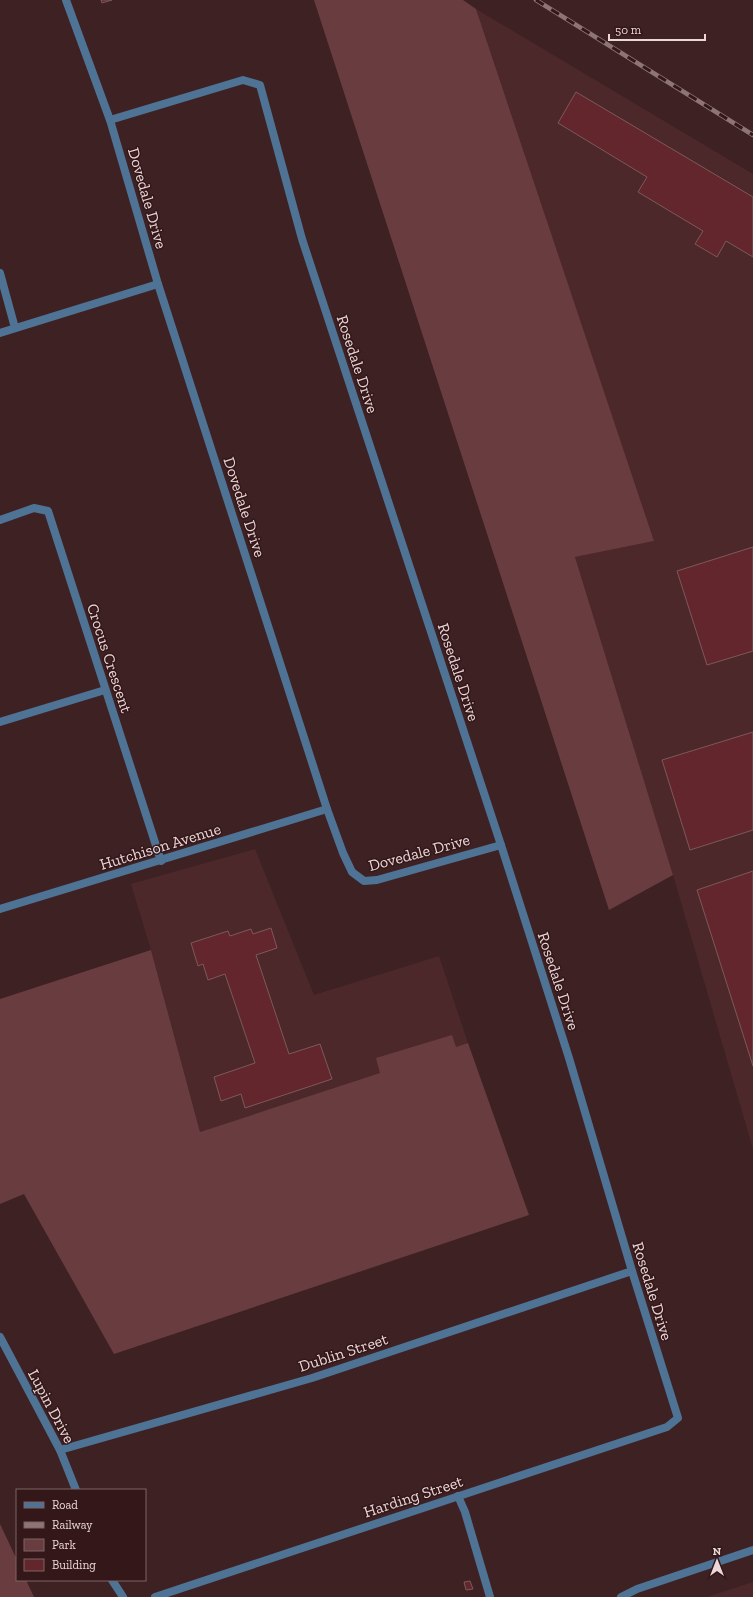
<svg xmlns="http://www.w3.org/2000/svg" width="753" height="1597" font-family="'Zilla Slab',serif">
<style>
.built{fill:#4d282b}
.green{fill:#693d40}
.building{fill:#64262d;stroke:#7b595b}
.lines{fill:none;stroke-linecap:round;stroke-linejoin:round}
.minor{stroke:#4f7395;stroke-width:8}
.tertiary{stroke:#4f7395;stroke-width:8}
.rail-casing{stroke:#8d7576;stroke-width:4.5}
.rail{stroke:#331719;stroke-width:3;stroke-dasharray:9;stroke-linecap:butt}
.labels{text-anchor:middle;stroke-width:3;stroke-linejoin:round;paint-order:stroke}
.street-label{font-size:16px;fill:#ebd7d8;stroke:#331719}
</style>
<rect width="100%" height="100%" fill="#3e2123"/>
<g class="built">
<path d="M 476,9 L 753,174 L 753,1149 L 673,875 L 575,557 L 654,541 Z"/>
<path d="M 255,849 L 314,995 L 439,956 L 468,1043 L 345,1085 L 200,1132 L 151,950 L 131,884 Z"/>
<path d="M 753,1582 L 753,1597 L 707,1597 Z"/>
</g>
<g class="green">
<path d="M 314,0 L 463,0 L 476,9 L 654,541 L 575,557 L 673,875 L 609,910 Z"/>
<path d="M 151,950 L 200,1132 L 380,1073 L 376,1058 L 452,1035 L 456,1047 L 468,1043 L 529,1215 L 114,1354 L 24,1194 L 0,1204 L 0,999 Z"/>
<path d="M 0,1524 L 17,1560 L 17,1580 L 26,1580 L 34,1597 L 0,1597 Z"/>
</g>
<g class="building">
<path d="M 101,0 L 112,0 L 102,3 Z"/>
<path d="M 576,92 L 753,197 L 753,257 L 726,241 L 717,257 L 695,244 L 703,231 L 638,192 L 647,177 L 558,123 Z"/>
<path d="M 753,547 L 753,651 L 707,665 L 677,571 Z"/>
<path d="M 753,732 L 753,830 L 690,850 L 662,760 Z"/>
<path d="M 753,871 L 753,1066 L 697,890 Z"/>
<path d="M 271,928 L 277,948 L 256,955 L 289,1054 L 320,1044 L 332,1079 L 245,1108 L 241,1094 L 221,1101 L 214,1077 L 255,1063 L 225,974 L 208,980 L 203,964 L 198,966 L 191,943 L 228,931 L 230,936 L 251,929 L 253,934 Z"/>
<path d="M 470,1581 L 473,1589 L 466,1590 L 464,1582 Z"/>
</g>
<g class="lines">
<g class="minor">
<path d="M 66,0 L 110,120 L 158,284 L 327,809 L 343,853 L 352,872 L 364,881 L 377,880 L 501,845"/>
<path d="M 110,120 L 243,80 L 260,85 L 302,239 L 501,845 L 569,1058 L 632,1271 L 678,1418 L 667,1427 L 155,1597"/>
<path d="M 0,273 L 15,328"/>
<path d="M 0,333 L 158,284"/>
<path d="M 0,520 L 34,508 L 48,511 L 161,861"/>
<path d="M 0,722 L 105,690"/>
<path d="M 0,909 L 327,809"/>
<path d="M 0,1337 L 60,1450 L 76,1490"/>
<path d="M 60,1450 L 312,1378 L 632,1271"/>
<path d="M 458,1496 L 465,1512 L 490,1597"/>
<path d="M 112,1580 L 123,1597"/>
</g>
<path class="tertiary" d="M 621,1597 L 637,1589 L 753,1550"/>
<defs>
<path id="rail" d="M 536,0 L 753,135"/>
</defs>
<use href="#rail" class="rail-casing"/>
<use href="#rail" class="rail"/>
</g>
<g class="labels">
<g class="street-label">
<text transform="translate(148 198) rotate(74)" y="6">Dovedale Drive</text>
<text transform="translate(358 364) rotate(72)" y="6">Rosedale Drive</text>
<text transform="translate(245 507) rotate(72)" y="6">Dovedale Drive</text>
<text transform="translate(110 658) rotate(72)" y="6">Crocus Crescent</text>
<text transform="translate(459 672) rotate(72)" y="6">Rosedale Drive</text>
<text transform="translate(160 846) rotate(-17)" y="6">Hutchison Avenue</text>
<text transform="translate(419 852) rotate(-15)" y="6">Dovedale Drive</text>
<text transform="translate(559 981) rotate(72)" y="6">Rosedale Drive</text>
<text transform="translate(653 1291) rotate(73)" y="6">Rosedale Drive</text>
<text transform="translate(343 1352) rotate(-18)" y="6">Dublin Street</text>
<text transform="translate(52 1406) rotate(62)" y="6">Lupin Drive</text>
<text transform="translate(413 1496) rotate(-18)" y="6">Harding Street</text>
</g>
</g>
<rect x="16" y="1489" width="130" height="92" fill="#331719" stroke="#7d6465"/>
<rect x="24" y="1502" width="20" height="6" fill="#4f7395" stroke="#7d6465"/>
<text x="52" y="1509" font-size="12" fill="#ebd7d8">Road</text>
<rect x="24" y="1522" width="20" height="6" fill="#8d7576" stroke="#7d6465"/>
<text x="52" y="1529" font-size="12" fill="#ebd7d8">Railway</text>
<rect x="24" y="1539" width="20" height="12" fill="#693d40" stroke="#7d6465"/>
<text x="52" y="1549" font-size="12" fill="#ebd7d8">Park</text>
<rect x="24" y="1559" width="20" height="12" fill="#64262d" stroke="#7d6465"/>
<text x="52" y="1569" font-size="12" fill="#ebd7d8">Building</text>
<g transform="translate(717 1561)" stroke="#331719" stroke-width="3" paint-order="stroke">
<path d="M0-3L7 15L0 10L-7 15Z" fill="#ebd7d8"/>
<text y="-6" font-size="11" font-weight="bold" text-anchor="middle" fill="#ebd7d8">N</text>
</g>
<path d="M609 34v6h96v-6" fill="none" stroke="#ebd7d8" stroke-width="2"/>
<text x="615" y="34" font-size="12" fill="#ebd7d8" stroke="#331719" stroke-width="3" paint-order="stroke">50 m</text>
</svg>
